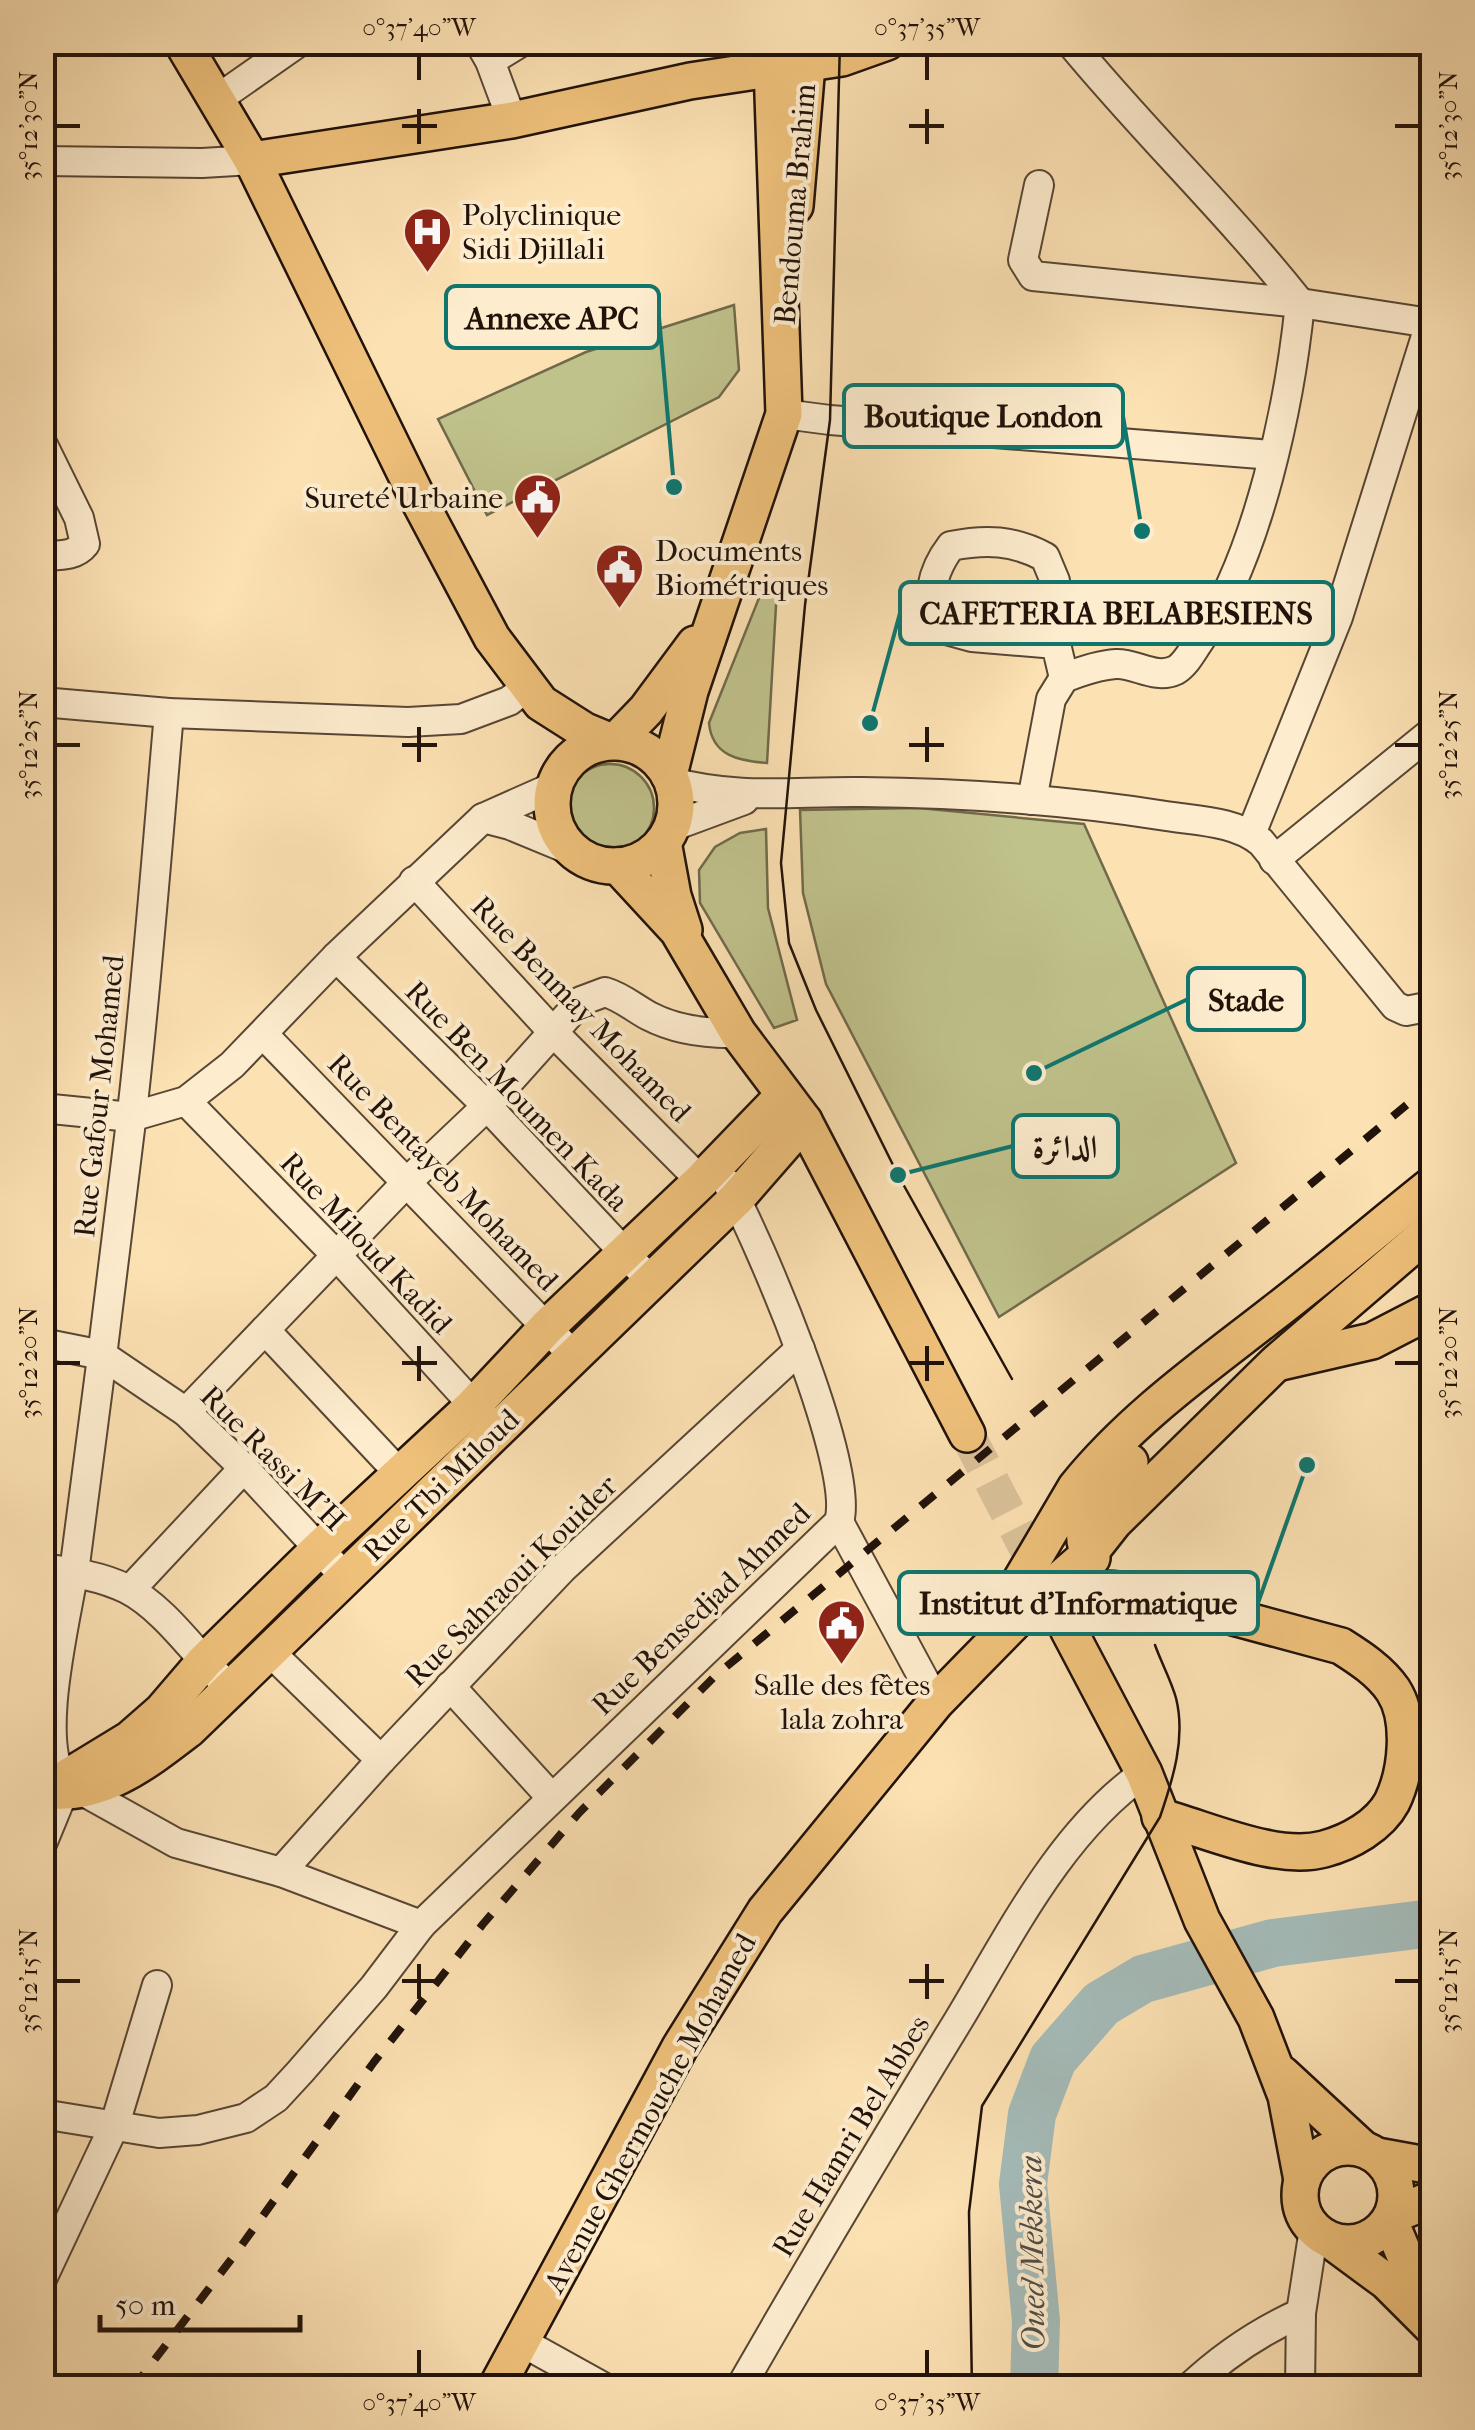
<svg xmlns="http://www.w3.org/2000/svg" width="1475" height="2430" font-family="'IM FELL French Canon',Amiri,serif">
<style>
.green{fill:#c0c28c;stroke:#706a4b;stroke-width:2.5}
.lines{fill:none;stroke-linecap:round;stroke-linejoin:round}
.river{stroke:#a4bbb8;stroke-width:48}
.major-tunnel{stroke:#dbc29a;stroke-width:35;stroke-dasharray:35 18;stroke-linecap:butt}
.minor-casing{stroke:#584634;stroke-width:32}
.major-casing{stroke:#21120a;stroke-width:40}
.minor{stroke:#fdecce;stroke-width:28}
.major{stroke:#eec07a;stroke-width:35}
.tram{stroke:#21120a;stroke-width:2.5}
.rail{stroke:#21120a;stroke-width:8;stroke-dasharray:18 18;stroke-linecap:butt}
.ticks{fill:none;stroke:#21120a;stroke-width:4}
.labels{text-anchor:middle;stroke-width:8;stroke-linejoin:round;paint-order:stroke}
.street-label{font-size:30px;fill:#21120a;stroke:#fdecce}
.poi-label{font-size:30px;fill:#21120a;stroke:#fdecce;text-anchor:start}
.water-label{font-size:32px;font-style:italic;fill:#4f4d47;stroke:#fdecce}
.leader{fill:none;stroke:#0f766e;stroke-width:4}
.callout-dot{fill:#0f766e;stroke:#fdecce;stroke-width:4}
.callout{fill:#fdecce;stroke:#0f766e;stroke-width:4}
.callout-label{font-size:32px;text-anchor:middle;font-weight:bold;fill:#21120a}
.neatline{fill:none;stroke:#21120a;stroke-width:4}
.ticks-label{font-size:25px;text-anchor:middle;fill:#21120a}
</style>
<rect width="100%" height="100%" fill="#fce1b3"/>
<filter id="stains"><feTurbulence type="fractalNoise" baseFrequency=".002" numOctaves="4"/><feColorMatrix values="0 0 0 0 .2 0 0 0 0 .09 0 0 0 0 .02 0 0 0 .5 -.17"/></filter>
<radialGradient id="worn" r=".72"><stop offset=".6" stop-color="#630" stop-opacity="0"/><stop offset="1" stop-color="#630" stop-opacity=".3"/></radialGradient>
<g class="green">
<path d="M 734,305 L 739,370 L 719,397 L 487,515 L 438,419 L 586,352 Z"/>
<path d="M 763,588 L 777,588 L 767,763 C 739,761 712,756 709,723 Z"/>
<circle cx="610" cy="808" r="44"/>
<path d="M 919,808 L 1084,824 L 1236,1163 L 999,1317 L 826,984 L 803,893 L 800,810 Z"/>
<path d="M 766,829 L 768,908 L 797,1020 L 774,1028 L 700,903 L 699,870 L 715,847 L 740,833 Z"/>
</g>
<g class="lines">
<path class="river" d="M 1034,2388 L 1036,2321 L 1023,2184 L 1032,2114 L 1053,2059 L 1101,2004 L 1143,1979 L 1273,1943 L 1432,1923"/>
<path class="major-tunnel" d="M 967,1434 L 1045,1584"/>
<defs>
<g id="minor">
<path d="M 479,42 L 490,61 L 512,120"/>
<path d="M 490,61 L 521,42"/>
<path d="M 216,100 L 299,42"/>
<path d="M 42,161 L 202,163 L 252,160"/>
<path d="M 1039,185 L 1023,260 L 1033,276 L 1300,303 L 1430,323"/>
<path d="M 784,414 L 830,420 L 1273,455"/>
<path d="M 42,443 L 79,518 L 85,544 C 75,557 58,555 42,556"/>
<path d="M 1056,644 L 972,637 L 939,628 C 925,599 932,571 951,546 C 986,539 1013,540 1045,557 L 1055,581 L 1056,644 L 1064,678"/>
<path d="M 42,702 L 169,713 L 408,722 L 461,719 L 509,701 L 527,687"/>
<path d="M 169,713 C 157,849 147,985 131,1121 C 114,1266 95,1412 76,1557 C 69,1610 34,1736 63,1780 L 176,1843 L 281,1872 L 421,1925"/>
<path d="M 672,782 C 741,800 793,791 862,792 C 963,793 1066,800 1166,816 C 1198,821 1235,821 1261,842 L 1395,1006 L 1406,1011 L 1432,1006"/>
<path d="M 555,786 L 483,818 L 510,825 L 573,851"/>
<path d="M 1032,800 L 1051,699 L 1064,678 C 1079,672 1098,665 1116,664 C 1136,663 1155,680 1176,670 C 1186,664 1193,650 1200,640 C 1258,557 1290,404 1300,303 C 1228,212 1144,132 1070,42"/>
<path d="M 671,827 L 744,800"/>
<path d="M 1251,834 L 1338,617 L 1432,317"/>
<path d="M 1274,860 L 1432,732"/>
<path d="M 414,881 L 553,1032 L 701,1181"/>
<path d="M 336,957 L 487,1106 L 651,1281"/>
<path d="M 263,1034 L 574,1356"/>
<path d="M 186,1101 L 338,1257 L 486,1419"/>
<path d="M 42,1108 L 131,1117 L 186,1101 L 232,1065 L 336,957 L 483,818"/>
<path d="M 265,1330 L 400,1474"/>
<path d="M 42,1343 L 102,1355 L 186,1412 L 244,1468 L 333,1564"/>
<path d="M 186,1412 L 408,1181 L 487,1106 L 581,1001 L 605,992 C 622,997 634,1008 649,1016 C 676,1030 708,1034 738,1033"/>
<path d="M 839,1522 L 936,1702"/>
<path d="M 42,1568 C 71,1572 101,1576 127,1589 C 162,1607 191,1648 218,1676"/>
<path d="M 130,1590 L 244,1468"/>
<path d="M 269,1651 L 381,1760"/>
<path d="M 450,1686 L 551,1797"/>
<path d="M 42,1844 L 63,1793"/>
<path d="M 281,1872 L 381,1760 L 562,1569 L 800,1349"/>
<path d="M 42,2114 L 159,2133 L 198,2130 L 246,2118 L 276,2098 L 300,2072 L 374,1987 L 421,1925 L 839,1522 C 856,1467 759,1240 728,1184"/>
<path d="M 42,2279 L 115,2124 L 157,1985"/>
<path d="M 522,2342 L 605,2388"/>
<path d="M 740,2388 C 811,2264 884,2142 958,2021 C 1010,1935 1060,1832 1144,1773"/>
<path d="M 1189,2388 C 1223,2356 1258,2332 1301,2313"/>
<path d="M 1300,2388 L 1301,2313 L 1314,2229"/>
</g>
<g id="major">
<path d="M 182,42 L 252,160 L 416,495 L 492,638 L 541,703 L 585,731 L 609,741"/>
<path d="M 252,160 L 512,120 L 690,81 L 842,58 L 887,42"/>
<path d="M 795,206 L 807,65 L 802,44"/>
<path d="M 617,740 L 646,710 L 695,644"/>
<circle cx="614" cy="804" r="62"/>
<path d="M 669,775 L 690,691 L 784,414 L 772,66 L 766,42"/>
<path d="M 663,842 L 673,896 L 684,930"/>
<path d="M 618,866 L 678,931 L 738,1033 L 804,1121 L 967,1434"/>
<path d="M 1281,1362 L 1372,1341 L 1432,1310"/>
<path d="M 1092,1558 C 1069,1524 1106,1485 1130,1462"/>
<path d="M 1043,1599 C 1083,1585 1118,1587 1159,1597 L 1341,1646 C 1360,1658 1380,1671 1393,1690 C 1412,1719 1407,1771 1392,1802 C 1379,1826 1350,1842 1324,1849 C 1276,1862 1207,1829 1160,1817"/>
<path d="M 998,1619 L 1076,1487 C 1131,1419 1203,1368 1271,1315 C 1326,1273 1378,1228 1432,1185"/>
<path d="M 1068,1629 L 1144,1773 L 1202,1920 L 1256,2018 L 1286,2096 L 1302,2180"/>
<path d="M 66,1778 L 130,1739 L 162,1711 L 204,1662 L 319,1549 L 473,1406 L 548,1326 L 701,1181 L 784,1095"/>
<path d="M 42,1790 C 100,1799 146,1762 189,1729 L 736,1199 L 804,1121"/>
<path d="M 1282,2074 L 1362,2148"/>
<circle cx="1348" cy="2195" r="48"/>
<path d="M 1377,2156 L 1432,2166"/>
<path d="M 1393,2215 L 1432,2199"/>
<path d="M 1390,2221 L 1430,2315"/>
<path d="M 1330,2240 L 1387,2282 L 1432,2327"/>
<path d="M 496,2388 L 680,2047 L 765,1911 L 936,1702 L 973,1664 L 1034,1602 L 1088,1555 L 1114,1522 L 1276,1363 L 1432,1229"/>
</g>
</defs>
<use href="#minor" class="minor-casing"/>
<use href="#major" class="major-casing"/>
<use href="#minor" class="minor"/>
<use href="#major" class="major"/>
<g class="tram">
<path d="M 840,42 L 830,420 L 805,605 L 781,863 L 789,943 L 816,1010 L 898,1175 L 1012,1379"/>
<path d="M 972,2388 L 969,2212 L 982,2106 L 1160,1817 C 1173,1779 1186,1738 1176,1698 C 1171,1680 1161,1662 1155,1645"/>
</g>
<path class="rail" d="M 133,2388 L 236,2253 L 374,2062 L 483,1924 L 579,1813 L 715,1676 L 1432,1084"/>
</g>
<path class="ticks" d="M 419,55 L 419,80M 927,55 L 927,80M 419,109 L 419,144M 927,109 L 927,144M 55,126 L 80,126M 402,126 L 437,126M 909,126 L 944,126M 1395,126 L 1420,126M 419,727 L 419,762M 927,727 L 927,762M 55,745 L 80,745M 402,745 L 437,745M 909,745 L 944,745M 1395,745 L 1420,745M 419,1346 L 419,1381M 927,1346 L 927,1381M 55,1363 L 80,1363M 402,1363 L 437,1363M 909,1363 L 944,1363M 1395,1363 L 1420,1363M 419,1964 L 419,1999M 927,1964 L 927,1999M 55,1981 L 80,1981M 402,1981 L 437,1981M 909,1981 L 944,1981M 1395,1981 L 1420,1981M 419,2350 L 419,2375M 927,2350 L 927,2375"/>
<defs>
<symbol id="hospital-pin" viewBox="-11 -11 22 30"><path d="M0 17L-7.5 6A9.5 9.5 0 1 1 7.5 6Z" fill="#8f2418" stroke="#fdecce"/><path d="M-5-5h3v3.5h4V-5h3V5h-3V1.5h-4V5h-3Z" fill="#fff"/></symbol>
<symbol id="civic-pin" viewBox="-11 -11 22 30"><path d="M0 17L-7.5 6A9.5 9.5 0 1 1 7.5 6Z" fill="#8f2418" stroke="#fdecce"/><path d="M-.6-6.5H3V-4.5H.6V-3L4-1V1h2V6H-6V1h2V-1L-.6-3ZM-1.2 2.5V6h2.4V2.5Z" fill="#fff"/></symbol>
</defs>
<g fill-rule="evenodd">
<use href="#hospital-pin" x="400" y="204" width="55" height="75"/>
<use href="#civic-pin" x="510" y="470" width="55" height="75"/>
<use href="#civic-pin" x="592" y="540" width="55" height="75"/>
<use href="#civic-pin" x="814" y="1596" width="55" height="75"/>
</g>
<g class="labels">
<g class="street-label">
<text transform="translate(795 204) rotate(-85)" y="10">Bendouma Brahim</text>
<text transform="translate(581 1009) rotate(46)" y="10">Rue Benmay Mohamed</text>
<text transform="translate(99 1096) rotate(-84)" y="10">Rue Gafour Mohamed</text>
<text transform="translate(517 1096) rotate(46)" y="10">Rue Ben Moumen Kada</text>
<text transform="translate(443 1172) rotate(46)" y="10">Rue Bentayeb Mohamed</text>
<text transform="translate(366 1243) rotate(47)" y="10">Rue Miloud Kadid</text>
<text transform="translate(273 1458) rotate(45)" y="10">Rue Rassi M'H</text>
<text transform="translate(441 1485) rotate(-44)" y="10">Rue Tbi Miloud</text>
<text transform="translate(511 1581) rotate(-45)" y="10">Rue Sahraoui Kouider</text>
<text transform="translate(701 1609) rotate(-44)" y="10">Rue Bensedjad Ahmed</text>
<text transform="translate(650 2113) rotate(-61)" y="10">Avenue Ghermouche Mohamed</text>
<text transform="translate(851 2136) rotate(-59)" y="10">Rue Hamri Bel Abbes</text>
</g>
<g class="poi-label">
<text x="462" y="225">Polyclinique<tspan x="462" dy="34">Sidi Djillali</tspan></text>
<text x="503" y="508" text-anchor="end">Sureté Urbaine</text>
<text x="655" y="561">Documents<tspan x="655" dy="34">Biométriques</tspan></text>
<text x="842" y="1695" text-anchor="middle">Salle des fêtes<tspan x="842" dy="34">lala zohra</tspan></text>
</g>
<g class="water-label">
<text transform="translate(1032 2253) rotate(-91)" y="11">Oued Mekkera</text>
</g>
</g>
<path class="leader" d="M674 487L659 317M1142 531L1123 416M870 723L900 613M1034 1073L1188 999M898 1175L1013 1146M1307 1465L1258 1603"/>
<g class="callout-dot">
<circle cx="674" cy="487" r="10"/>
<circle cx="1142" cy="531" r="10"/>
<circle cx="870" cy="723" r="10"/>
<circle cx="1034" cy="1073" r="10"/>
<circle cx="898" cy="1175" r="10"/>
<circle cx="1307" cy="1465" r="10"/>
</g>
<g class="callout">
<rect x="446" y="286" width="213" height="62" rx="10"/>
<rect x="844" y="385" width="279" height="62" rx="10"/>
<rect x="900" y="582" width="433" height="62" rx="10"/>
<rect x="1188" y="968" width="116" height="62" rx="10"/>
<rect x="1013" y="1115" width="105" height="62" rx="10"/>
<rect x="899" y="1572" width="359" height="62" rx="10"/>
</g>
<g class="callout-label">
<text x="552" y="329">Annexe APC</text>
<text x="983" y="427">Boutique London</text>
<text x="1116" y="624">CAFETERIA BELABESIENS</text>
<text x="1246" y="1011">Stade</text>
<text x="1065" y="1158">الدائرة</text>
<text x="1078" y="1614">Institut d'Informatique</text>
</g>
<rect width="1475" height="2430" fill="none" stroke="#fce1b3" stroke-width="110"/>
<path d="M100 2315v15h200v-15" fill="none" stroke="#21120a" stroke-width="5"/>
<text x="115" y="2315" font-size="30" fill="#21120a" stroke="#fdecce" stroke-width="8" paint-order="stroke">50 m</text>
<rect x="55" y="55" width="1365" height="2320" class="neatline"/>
<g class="ticks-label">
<text x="419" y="36">0°37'40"W</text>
<text x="927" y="36">0°37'35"W</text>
<text transform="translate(28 126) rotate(-90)" y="9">35°12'30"N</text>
<text transform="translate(1448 126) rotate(-90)" y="9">35°12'30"N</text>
<text transform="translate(28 745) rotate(-90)" y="9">35°12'25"N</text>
<text transform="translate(1448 745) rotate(-90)" y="9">35°12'25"N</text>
<text transform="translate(28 1363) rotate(-90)" y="9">35°12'20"N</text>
<text transform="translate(1448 1363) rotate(-90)" y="9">35°12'20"N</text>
<text transform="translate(28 1981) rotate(-90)" y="9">35°12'15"N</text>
<text transform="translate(1448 1981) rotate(-90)" y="9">35°12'15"N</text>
<text x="419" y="2411">0°37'40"W</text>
<text x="927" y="2411">0°37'35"W</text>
</g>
<rect width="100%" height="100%" filter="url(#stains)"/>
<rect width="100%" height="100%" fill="url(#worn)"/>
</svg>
